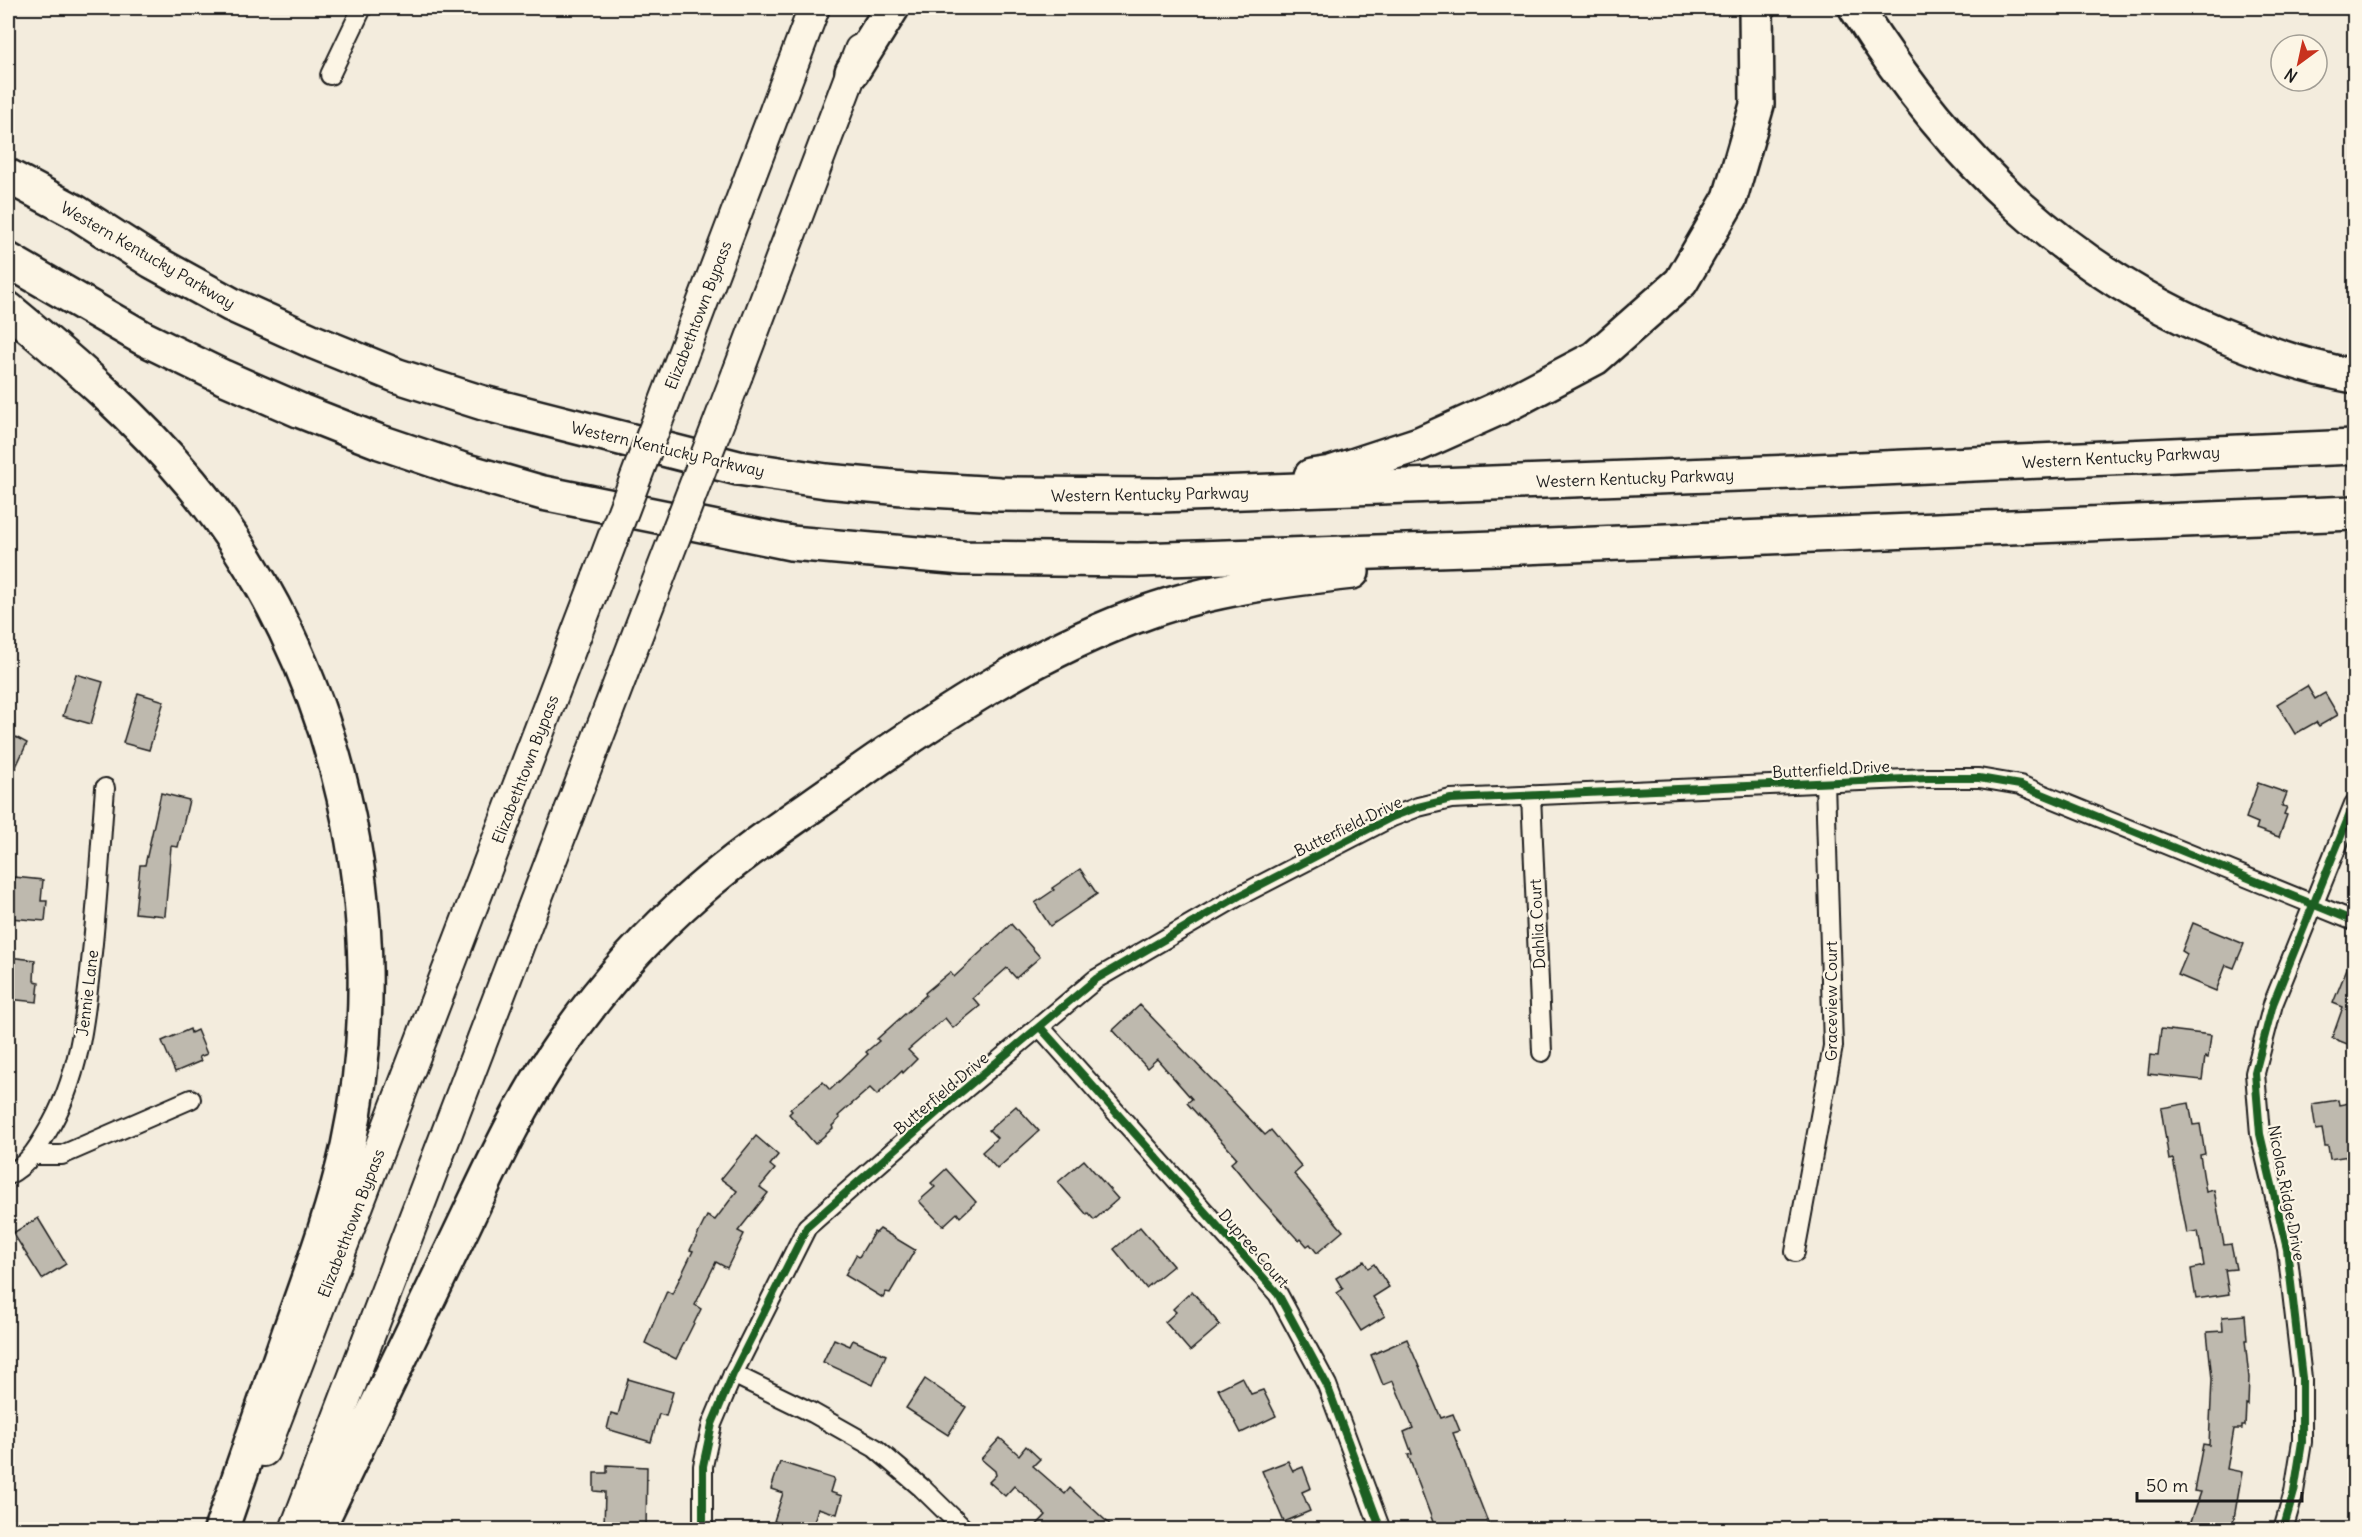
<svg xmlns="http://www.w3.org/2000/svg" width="2362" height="1537" font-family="Delius,sans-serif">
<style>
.building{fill:#beb9ae;stroke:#1c1c1c;stroke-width:1.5}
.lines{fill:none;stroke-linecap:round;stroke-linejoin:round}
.minor-casing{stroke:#1c1c1c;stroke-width:22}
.trunk-casing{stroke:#1c1c1c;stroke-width:34}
.motorway-casing{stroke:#1c1c1c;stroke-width:38}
.minor{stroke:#fcf5e5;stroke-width:18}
.trunk{stroke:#fcf5e5;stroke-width:30}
.motorway{stroke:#fcf5e5;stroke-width:33}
.trunk-bridge-casing{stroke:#1c1c1c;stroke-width:34;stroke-linecap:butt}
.trunk-bridge{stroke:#fcf5e5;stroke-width:30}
.cycleway-casing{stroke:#fcf5e5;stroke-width:11}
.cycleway{stroke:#1b5e20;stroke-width:8}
.labels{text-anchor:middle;stroke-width:4.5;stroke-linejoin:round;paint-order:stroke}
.street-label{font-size:16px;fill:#1c1c1c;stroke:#fcf5e5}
</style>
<rect width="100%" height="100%" fill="#f3ecdd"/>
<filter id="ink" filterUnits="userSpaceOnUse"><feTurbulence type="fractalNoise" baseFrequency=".0167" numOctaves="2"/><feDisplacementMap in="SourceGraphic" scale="12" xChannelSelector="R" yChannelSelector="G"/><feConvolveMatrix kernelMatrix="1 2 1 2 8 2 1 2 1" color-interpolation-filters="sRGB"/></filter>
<g filter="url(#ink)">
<g class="building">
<path d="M 76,674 L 103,682 L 91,724 L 63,716 Z"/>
<path d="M 2307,686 L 2315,699 L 2325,693 L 2338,715 L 2319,726 L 2316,722 L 2295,734 L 2277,704 Z"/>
<path d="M 138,693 L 164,701 L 149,750 L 123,743 Z"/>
<path d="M 8,733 L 27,743 L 8,784 Z"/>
<path d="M 2258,783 L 2287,793 L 2282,806 L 2287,807 L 2284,814 L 2287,815 L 2279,837 L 2256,829 L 2258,823 L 2246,818 Z"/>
<path d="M 161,793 L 189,800 L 178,847 L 171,846 L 165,916 L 135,913 L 140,865 L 145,865 Z"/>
<path d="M 1080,869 L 1097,894 L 1050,926 L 1035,903 L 1054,890 L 1052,888 Z"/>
<path d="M 14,877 L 43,880 L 41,901 L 47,901 L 45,921 L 10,918 Z"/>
<path d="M 2193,923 L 2244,944 L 2234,968 L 2226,965 L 2216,991 L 2178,975 L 2187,954 L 2182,951 Z"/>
<path d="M 1011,924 L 1040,957 L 1016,978 L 1007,968 L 973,998 L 980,1006 L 953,1028 L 945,1018 L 908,1050 L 917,1059 L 903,1073 L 902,1071 L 877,1095 L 870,1088 L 838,1116 L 840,1118 L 832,1126 L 833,1128 L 815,1144 L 789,1114 L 792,1111 L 790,1109 L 823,1082 L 830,1090 L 868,1054 L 866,1052 L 879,1041 L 877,1039 L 926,995 L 925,993 L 950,972 L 954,977 Z"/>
<path d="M 2354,951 L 2355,951 L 2355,1047 L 2332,1038 L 2343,1007 L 2333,1003 Z"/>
<path d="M 8,957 L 35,960 L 34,981 L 39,982 L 37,1002 L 8,999 Z"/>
<path d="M 1140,1005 L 1265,1135 L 1271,1130 L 1302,1167 L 1294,1174 L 1343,1231 L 1317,1253 L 1310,1244 L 1307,1246 L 1301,1239 L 1299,1241 L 1258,1196 L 1231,1163 L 1237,1158 L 1187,1103 L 1192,1099 L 1157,1059 L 1147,1068 L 1113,1030 Z"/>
<path d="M 190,1029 L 191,1033 L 197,1030 L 207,1054 L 199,1057 L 201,1061 L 175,1072 L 162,1041 Z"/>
<path d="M 2161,1029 L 2211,1035 L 2208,1058 L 2205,1057 L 2202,1080 L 2148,1074 L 2150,1055 L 2158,1056 Z"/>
<path d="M 2338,1100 L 2339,1105 L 2355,1102 L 2355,1155 L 2330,1159 L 2328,1146 L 2325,1146 L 2322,1129 L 2316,1130 L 2312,1104 Z"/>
<path d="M 2189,1103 L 2193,1125 L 2200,1124 L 2205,1154 L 2200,1155 L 2206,1192 L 2214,1190 L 2224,1245 L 2231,1244 L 2236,1269 L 2225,1270 L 2229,1294 L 2196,1299 L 2191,1269 L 2204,1266 L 2198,1231 L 2187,1233 L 2173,1159 L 2169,1160 L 2161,1108 Z"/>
<path d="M 1016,1106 L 1039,1131 L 997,1169 L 982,1152 L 997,1138 L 989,1130 Z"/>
<path d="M 756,1136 L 778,1155 L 770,1165 L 775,1169 L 760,1187 L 768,1193 L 738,1231 L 744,1234 L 727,1268 L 716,1262 L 695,1305 L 701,1309 L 676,1359 L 645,1343 L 667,1291 L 672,1294 L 693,1251 L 690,1250 L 707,1216 L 715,1220 L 737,1191 L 721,1179 Z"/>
<path d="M 1084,1160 L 1118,1199 L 1094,1220 L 1088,1213 L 1087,1215 L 1058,1182 Z"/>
<path d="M 946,1169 L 976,1202 L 960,1217 L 957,1213 L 943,1226 L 919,1201 L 935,1187 L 931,1183 Z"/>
<path d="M 38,1218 L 66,1264 L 42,1279 L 13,1233 Z"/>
<path d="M 1140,1227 L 1173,1266 L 1146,1288 L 1114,1249 Z"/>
<path d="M 880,1229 L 915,1250 L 890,1293 L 886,1292 L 883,1298 L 845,1275 L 856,1255 L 859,1257 L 874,1232 L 876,1233 Z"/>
<path d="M 1364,1261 L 1368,1268 L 1374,1264 L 1389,1287 L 1373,1297 L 1385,1316 L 1361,1331 L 1337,1293 L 1343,1289 L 1336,1278 Z"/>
<path d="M 1192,1291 L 1220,1325 L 1190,1351 L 1165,1322 L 1176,1312 L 1173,1309 Z"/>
<path d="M 2245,1315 L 2247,1340 L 2245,1340 L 2249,1378 L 2248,1405 L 2246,1404 L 2245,1426 L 2242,1426 L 2242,1429 L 2234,1429 L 2227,1469 L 2242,1472 L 2232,1530 L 2188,1530 L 2201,1492 L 2194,1491 L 2203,1444 L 2209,1445 L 2212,1379 L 2207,1332 L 2223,1331 L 2222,1317 Z"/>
<path d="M 834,1339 L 850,1346 L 853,1340 L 886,1355 L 873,1385 L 823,1362 Z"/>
<path d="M 1407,1339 L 1441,1418 L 1453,1414 L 1460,1431 L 1453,1433 L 1491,1530 L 1436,1530 L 1408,1455 L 1412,1454 L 1404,1432 L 1413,1428 L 1393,1381 L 1383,1385 L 1371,1355 Z"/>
<path d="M 1242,1377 L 1251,1394 L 1263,1390 L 1276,1416 L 1241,1433 L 1218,1389 Z"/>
<path d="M 628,1379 L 673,1392 L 666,1416 L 659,1414 L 651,1442 L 607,1429 L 611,1413 L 618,1415 Z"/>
<path d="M 925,1379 L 966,1407 L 948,1435 L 906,1408 Z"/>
<path d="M 1000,1438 L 1019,1455 L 1026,1446 L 1040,1459 L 1033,1466 L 1065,1494 L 1070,1488 L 1116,1530 L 1032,1530 L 1046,1515 L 1014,1486 L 1005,1496 L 989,1482 L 996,1475 L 995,1471 L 981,1459 Z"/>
<path d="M 1288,1461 L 1293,1471 L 1303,1467 L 1311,1488 L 1302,1492 L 1310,1511 L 1284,1522 L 1262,1471 Z"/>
<path d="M 780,1462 L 834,1479 L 830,1492 L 842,1496 L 837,1514 L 818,1508 L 812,1530 L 800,1530 L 774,1521 L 783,1493 L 771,1489 Z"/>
<path d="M 607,1465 L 647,1467 L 646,1530 L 604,1528 L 605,1492 L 594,1491 L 594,1473 L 607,1473 Z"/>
</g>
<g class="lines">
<defs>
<g id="minor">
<path d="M 330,75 L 362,8"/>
<path d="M 1531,795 L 1542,1052"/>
<path d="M 1040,1027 L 1278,1294 L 1327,1385 L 1381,1530"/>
<path d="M 33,1155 L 62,1155 L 191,1099"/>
<path d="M 8,1175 C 27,1165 36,1151 47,1132 C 82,1075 86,1009 93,943 C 98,892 101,840 105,788"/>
<path d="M 1795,1252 L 1833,1046 L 1825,782"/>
<path d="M 733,1374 L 813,1413 L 875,1448 L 922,1488 L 965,1530"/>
<path d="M 703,1530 L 703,1466 L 712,1424 L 733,1374 L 807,1227 L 941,1109 L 1096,979 L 1239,896 L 1392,817 L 1418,807 L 1451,799 L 1928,778 L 1979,778 L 2020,785 L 2354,921"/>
<path d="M 2283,1530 L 2294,1492 L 2302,1442 L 2302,1378 L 2287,1249 L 2260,1134 L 2255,1073 L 2273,1004 L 2354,804"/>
</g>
<g id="trunk">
<path d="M 681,359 L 814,8"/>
<path d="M 737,375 L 860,50"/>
<path d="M 264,1451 L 598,577"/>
<path d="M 295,1530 L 654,591"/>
</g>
<g id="motorway">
<path d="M 1856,8 C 1950,157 2069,276 2237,341 C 2274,356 2314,369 2354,376"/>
<path d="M 852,72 L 892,8"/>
<path d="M 8,176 L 74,211 L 152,261 L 232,305 L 314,342 L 398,376 L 483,403 L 738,468 L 826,481 L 914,489 L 1000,494 L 1160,495 L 1792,472 L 2354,447"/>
<path d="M 8,260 L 143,338 L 223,377 L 301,411 L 380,442 L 460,469 L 543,493 L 791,543 L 963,558 L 1138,560 L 1496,548 L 2354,513"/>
<path d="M 8,309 C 73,363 136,417 191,483 C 340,662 397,919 348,1146 C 335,1204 315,1260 295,1316 C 270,1387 246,1458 221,1530"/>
<path d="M 1311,476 L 1331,473 L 1419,444 L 1506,405 L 1595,358 L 1681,282 L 1730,198 L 1757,105 L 1756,8"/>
<path d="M 317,1530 C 363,1435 408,1341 454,1246 C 485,1182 514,1114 555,1054 C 595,994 642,940 697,892 C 746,849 801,814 854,776 C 946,711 1040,650 1147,612 C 1212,589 1283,580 1352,572"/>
</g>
</defs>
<use href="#minor" class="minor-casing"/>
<use href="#trunk" class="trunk-casing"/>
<use href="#motorway" class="motorway-casing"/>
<use href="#minor" class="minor"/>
<use href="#trunk" class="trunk"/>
<use href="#motorway" class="motorway"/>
<defs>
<g id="trunk-bridge">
<path d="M 598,577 L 681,359"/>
<path d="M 654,591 L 737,375"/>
</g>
</defs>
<use href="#trunk-bridge" class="trunk-bridge-casing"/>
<use href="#trunk-bridge" class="trunk-bridge"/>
<defs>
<g id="cycleway">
<path d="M 1040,1027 L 1278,1294 L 1327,1385 L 1381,1530"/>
<path d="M 703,1530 L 703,1466 L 712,1424 L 733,1374 L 807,1227 L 941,1109 L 1096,979 L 1239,896 L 1392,817 L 1418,807 L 1451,799 L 1928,778 L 1979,778 L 2020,785 L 2354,921"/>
<path d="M 2283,1530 L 2294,1492 L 2302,1442 L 2302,1378 L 2287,1249 L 2260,1134 L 2255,1073 L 2273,1004 L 2354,804"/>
</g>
</defs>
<use href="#cycleway" class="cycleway-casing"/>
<use href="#cycleway" class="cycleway"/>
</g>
</g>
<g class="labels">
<g class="street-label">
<text transform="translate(148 255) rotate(30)" y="6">Western Kentucky Parkway</text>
<text transform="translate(698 315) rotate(-69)" y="6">Elizabethtown Bypass</text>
<text transform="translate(668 449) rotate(13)" y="6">Western Kentucky Parkway</text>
<text transform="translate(2121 457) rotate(-3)" y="6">Western Kentucky Parkway</text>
<text transform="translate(1635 478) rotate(-2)" y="6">Western Kentucky Parkway</text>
<text transform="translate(1150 494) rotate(-1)" y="6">Western Kentucky Parkway</text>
<text transform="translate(525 769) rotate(-69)" y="6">Elizabethtown Bypass</text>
<text transform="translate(1831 769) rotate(-3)" y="6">Butterfield Drive</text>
<text transform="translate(1348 826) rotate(-26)" y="6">Butterfield Drive</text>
<text transform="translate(1537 924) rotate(-93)" y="6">Dahlia Court</text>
<text transform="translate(87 993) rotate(-83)" y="6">Jennie Lane</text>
<text transform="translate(1831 1001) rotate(-90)" y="6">Graceview Court</text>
<text transform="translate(941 1093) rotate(-40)" y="6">Butterfield Drive</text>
<text transform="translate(2287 1193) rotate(79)" y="6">Nicolas Ridge Drive</text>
<text transform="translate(351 1223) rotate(-69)" y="6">Elizabethtown Bypass</text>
<text transform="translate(1254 1248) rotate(49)" y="6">Dupree Court</text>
</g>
</g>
<rect width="2362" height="1537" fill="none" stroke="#fcf5e5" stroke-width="30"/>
<rect x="15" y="15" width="2332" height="1507" fill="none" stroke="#1c1c1c" stroke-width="2" filter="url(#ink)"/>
<g transform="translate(2299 63) rotate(213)"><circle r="28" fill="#fcf5e5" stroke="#a29e95" stroke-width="1.5"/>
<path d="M0-4.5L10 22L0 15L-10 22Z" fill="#c8321e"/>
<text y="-9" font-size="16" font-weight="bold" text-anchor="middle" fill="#1c1c1c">N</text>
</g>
<path d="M2137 1492v9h165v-9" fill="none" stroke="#1c1c1c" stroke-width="3"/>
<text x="2146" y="1492" font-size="18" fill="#1c1c1c" stroke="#fcf5e5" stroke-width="4.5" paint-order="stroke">50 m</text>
</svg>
